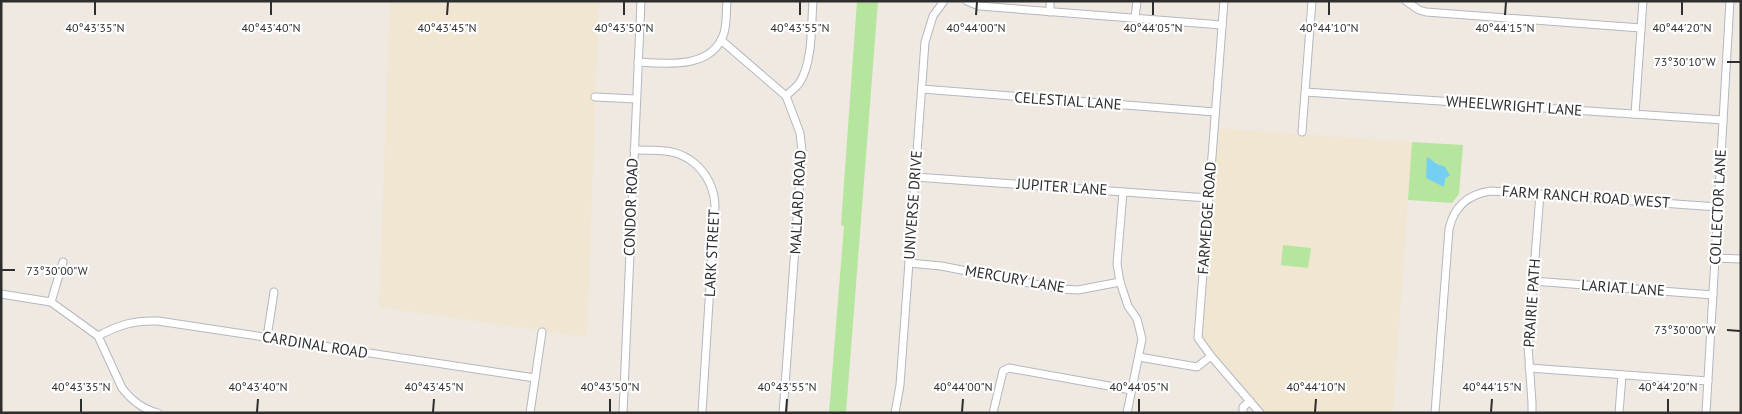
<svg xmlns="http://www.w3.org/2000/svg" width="1742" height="414" font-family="'PT Sans',sans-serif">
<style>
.education{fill:#f0e6d1}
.green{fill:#b6e59e;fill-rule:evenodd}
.water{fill:#75cff0}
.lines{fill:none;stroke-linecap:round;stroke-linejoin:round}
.street-casing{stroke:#b4b7c1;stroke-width:9}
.street{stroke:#fff;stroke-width:7}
.ticks{fill:none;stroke:#2e2e2e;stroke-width:2}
.labels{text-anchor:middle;stroke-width:4.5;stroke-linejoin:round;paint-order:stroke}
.street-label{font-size:15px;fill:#2e2e2e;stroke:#fff}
.ticks-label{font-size:12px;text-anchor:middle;fill:#2e2e2e;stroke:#fff;stroke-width:4.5;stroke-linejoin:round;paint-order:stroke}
</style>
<rect width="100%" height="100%" fill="#efe9e1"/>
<g class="education">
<path d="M 390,1 L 599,1 L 587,337 L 379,307 Z"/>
<path d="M 1215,128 L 1412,142 L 1393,413 L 1260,413 L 1198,337 Z"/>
</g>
<g class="green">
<path d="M 857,1 L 878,1 L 846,413 L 829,413 L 844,226 L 841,225 Z"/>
<path d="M 1412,142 L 1463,145 L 1459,194 L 1452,203 L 1408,200 ZM 1434,161 L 1439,165 L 1434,181 L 1426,178 L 1427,171 Z"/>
<path d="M 1283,245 L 1311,248 L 1308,268 L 1281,265 Z"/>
</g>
<path class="water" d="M 1427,157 L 1439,165 L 1444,166 L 1450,175 L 1445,179 L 1444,187 L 1426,178 Z"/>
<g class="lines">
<defs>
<g id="street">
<path d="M 967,1 L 979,6 L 1222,25"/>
<path d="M 1050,1 L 1050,12"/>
<path d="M 1224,1 L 1198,338 L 1211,356 L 1260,413"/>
<path d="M 1406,1 L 1419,10 L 1426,12 L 1641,28"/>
<path d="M 1135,18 L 1137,1"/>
<path d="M 721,40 L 786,96"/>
<path d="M 638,62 C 667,64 713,69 724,33 C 727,23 726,11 727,1"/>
<path d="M 922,89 L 1215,112"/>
<path d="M 1305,92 L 1723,120"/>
<path d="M 595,97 L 636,99"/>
<path d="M 1635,114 L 1643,1"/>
<path d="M 1302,132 L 1312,1"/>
<path d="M 634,150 C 644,150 655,150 665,151 C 694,154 714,178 715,206 L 702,413"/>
<path d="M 915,177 L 1208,198"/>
<path d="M 1123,192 L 1117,264 L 1120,282 L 1128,306 L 1137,319 L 1142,339 L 1127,413"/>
<path d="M 1715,258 L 1741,259"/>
<path d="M 909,263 L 941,266 L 1060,289 L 1078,290 L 1120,282"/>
<path d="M 1533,281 L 1713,295"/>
<path d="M 1,294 L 51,302 L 98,336 L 122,388 C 131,400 142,409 158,413"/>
<path d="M 51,302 L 63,262"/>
<path d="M 98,336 C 119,325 134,320 158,321 L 535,378"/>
<path d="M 267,337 L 274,292"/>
<path d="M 1139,357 L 1197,367 L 1211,356"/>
<path d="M 1529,368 L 1708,381"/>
<path d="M 530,413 L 542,332"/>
<path d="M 623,413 L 641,1"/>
<path d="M 783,413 L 802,151 L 800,133 L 786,96 C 791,91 797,87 800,82 C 813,61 811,25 813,1"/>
<path d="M 895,413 L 900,385 L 925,42 L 933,16 L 944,1"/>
<path d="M 993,413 L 1003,371 L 1009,368 L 1131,390"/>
<path d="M 1243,413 L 1243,407 L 1250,401"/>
<path d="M 1435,413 L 1449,229 C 1454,206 1469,194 1491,191 L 1718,207"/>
<path d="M 1532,413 L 1532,403 L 1528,346 L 1540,194"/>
<path d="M 1619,413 L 1622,375"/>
<path d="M 1706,413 L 1730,1"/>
</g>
</defs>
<use href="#street" class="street-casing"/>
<use href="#street" class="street"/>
</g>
<path class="ticks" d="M 95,15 L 95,2M 271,15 L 271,2M 447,15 L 448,2M 624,15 L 624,2M 800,15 L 800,2M 976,15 L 977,2M 1153,15 L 1153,2M 1329,15 L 1329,2M 1505,15 L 1506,2M 1682,15 L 1682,2M 1727,62 L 1740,62M 2,270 L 15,270M 1727,330 L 1740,331M 81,412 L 81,399M 257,412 L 258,399M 433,412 L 434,399M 610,412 L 610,399M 786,412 L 787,399M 962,412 L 963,399M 1139,412 L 1139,399M 1315,412 L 1316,399M 1491,412 L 1492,399M 1668,412 L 1668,399"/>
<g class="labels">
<g class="street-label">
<text transform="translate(1068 101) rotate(4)" y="5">CELESTIAL LANE</text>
<text transform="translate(1514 106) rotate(4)" y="5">WHEELWRIGHT LANE</text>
<text transform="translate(1062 187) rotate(4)" y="5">JUPITER LANE</text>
<text transform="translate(1586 197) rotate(4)" y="5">FARM RANCH ROAD WEST</text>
<text transform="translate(798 202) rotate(-87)" y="5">MALLARD ROAD</text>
<text transform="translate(913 205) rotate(-86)" y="5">UNIVERSE DRIVE</text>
<text transform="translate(631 207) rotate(-88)" y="5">CONDOR ROAD</text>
<text transform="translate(1718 207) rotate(-87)" y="5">COLLECTOR LANE</text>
<text transform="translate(1207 218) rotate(-86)" y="5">FARMEDGE ROAD</text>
<text transform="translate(712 253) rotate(-87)" y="5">LARK STREET</text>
<text transform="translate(1015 279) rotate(10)" y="5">MERCURY LANE</text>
<text transform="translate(1623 288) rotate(4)" y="5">LARIAT LANE</text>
<text transform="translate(1532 303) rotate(-86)" y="5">PRAIRIE PATH</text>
<text transform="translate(315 345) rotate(9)" y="5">CARDINAL ROAD</text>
</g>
</g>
<g class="ticks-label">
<text x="95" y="32">40°43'35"N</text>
<text x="271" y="32">40°43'40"N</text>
<text x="447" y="32">40°43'45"N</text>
<text x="624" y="32">40°43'50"N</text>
<text x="800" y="32">40°43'55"N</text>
<text x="976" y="32">40°44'00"N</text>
<text x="1153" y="32">40°44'05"N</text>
<text x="1329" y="32">40°44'10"N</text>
<text x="1505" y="32">40°44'15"N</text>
<text x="1682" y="32">40°44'20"N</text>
<text x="1685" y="66">73°30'10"W</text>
<text x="57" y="275">73°30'00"W</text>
<text x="1685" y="334">73°30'00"W</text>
<text x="81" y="391">40°43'35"N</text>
<text x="258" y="391">40°43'40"N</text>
<text x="434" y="391">40°43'45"N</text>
<text x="610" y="391">40°43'50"N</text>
<text x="787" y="391">40°43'55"N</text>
<text x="963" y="391">40°44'00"N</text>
<text x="1139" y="391">40°44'05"N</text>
<text x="1316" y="391">40°44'10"N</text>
<text x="1492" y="391">40°44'15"N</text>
<text x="1668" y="391">40°44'20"N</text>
</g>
<rect width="1742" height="414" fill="none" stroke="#2e2e2e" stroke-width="5"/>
</svg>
